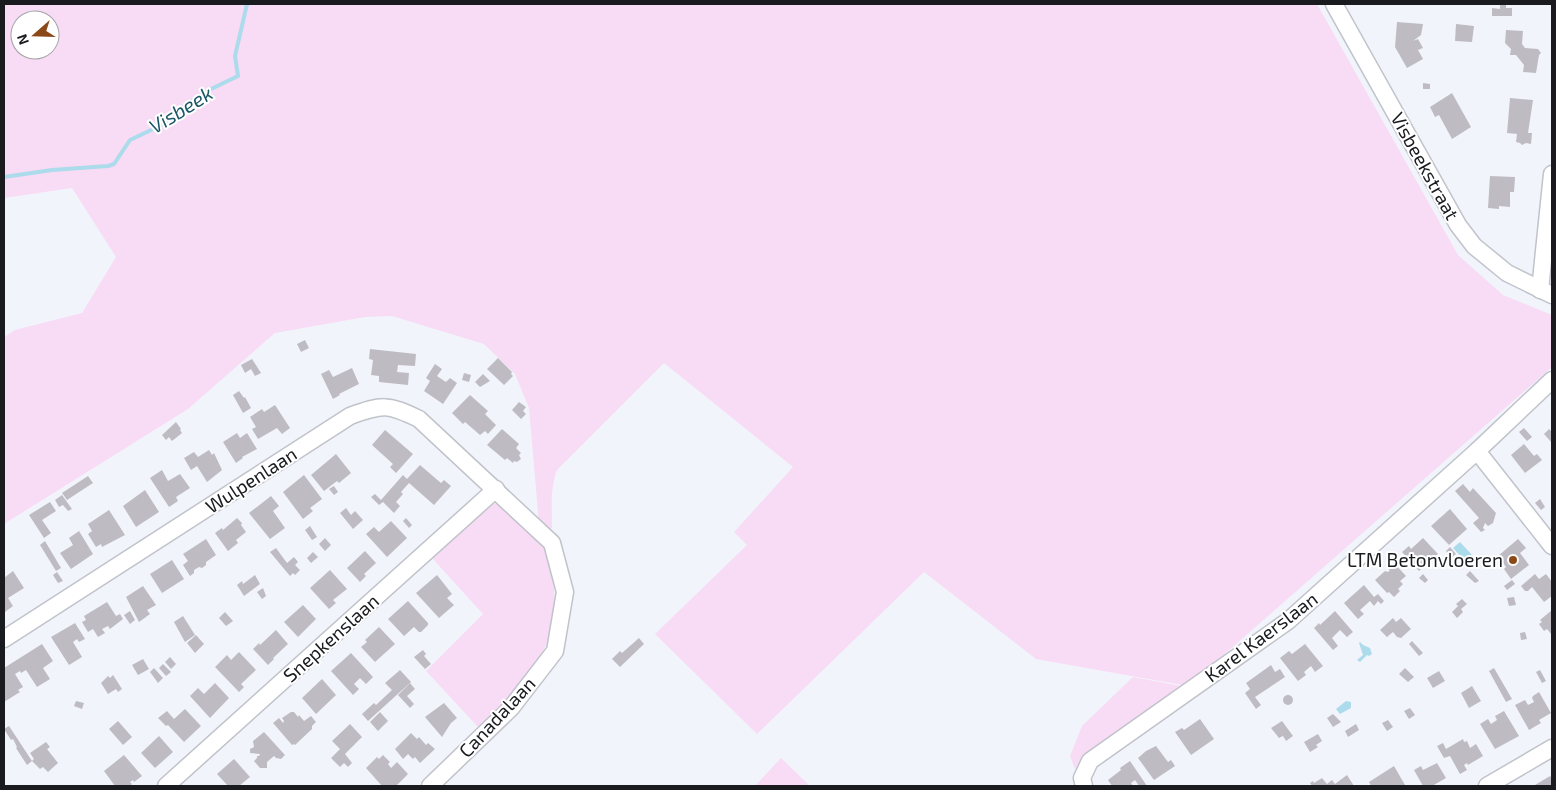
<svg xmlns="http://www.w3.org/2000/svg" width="1556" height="790" font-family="'Exo 2',sans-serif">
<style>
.green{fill:#f8dbf4;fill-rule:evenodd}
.water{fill:#acdbeb}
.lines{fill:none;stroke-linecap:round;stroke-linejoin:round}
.stream{stroke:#acdbeb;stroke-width:4}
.building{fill:#bebbc3}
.minor-casing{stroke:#c1c3cb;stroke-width:19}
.minor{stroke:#fff;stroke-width:16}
.poi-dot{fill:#8b4918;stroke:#fff;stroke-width:2}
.labels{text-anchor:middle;stroke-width:4;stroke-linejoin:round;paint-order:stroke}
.street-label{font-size:19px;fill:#1a1b1e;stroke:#fff}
.poi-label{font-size:19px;fill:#1a1b1e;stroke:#fff;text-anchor:end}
.water-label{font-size:20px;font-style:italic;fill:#195667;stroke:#fff}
</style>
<rect width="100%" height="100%" fill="#f2f4fc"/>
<g class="green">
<path d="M 4,4 L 1317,4 L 1458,255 L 1503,295 L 1552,315 L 1552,367 L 1188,686 L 1036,659 L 924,572 L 757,734 L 655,634 L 747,545 L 734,532 L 793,467 L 664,363 L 557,470 C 550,488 552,508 552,528 L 548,532 L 539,523 L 529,408 L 515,374 L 484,344 L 392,316 L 365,317 L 275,333 L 188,409 L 4,524 L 4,337 L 15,330 L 82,313 L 116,257 L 72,188 L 4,198 ZM 20,20 L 50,20 L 50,50 L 20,50 Z"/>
<path d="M 497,503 C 509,514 533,532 542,544 C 551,557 553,572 554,588 C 555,609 552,636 541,655 C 527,680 499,706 479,728 L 426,671 L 483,614 L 432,558 L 484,508 Z"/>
<path d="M 1133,677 L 1181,686 L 1080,762 L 1075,769 L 1070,756 L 1082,726 Z"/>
<path d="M 781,758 L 810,786 L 755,786 Z"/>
</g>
<g class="water">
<path d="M 1460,542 L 1473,556 L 1466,562 L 1453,548 Z"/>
<path d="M 1360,642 L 1363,645 L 1370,648 L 1372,654 L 1369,656 L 1367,655 L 1360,662 L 1357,660 L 1363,655 L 1359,643 Z"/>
<path d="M 1346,701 L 1351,702 L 1351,708 L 1340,714 L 1336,709 Z"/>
</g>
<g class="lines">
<path class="stream" d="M 4,177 L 52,170 L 108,166 L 114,164 L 130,140 L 166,123 L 187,104 L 209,90 L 238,76 L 235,56 L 247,4"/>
</g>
<g class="building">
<path d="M 1500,4 L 1506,4 L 1506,8 L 1512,8 L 1512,16 L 1492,16 L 1492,8 L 1500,9 Z"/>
<path d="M 1397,22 L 1423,24 L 1421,35 L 1413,41 L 1418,39 L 1423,48 L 1418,50 L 1423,59 L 1407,68 L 1395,47 Z"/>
<path d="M 1456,24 L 1474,26 L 1472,42 L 1455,41 Z"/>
<path d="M 1506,30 L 1523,31 L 1522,44 L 1525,48 L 1538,49 L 1541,53 L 1539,55 L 1536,73 L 1523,72 L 1524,65 L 1516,55 L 1510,55 L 1511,49 L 1505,43 Z"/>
<path d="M 1423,83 L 1430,84 L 1430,89 L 1423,89 Z"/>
<path d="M 1452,93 L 1471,127 L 1452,139 L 1439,115 L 1435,117 L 1430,107 Z"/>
<path d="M 1510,98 L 1533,100 L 1528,133 L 1532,133 L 1531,144 L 1526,143 L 1522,145 L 1520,143 L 1516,142 L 1517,134 L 1507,133 Z"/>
<path d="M 1490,176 L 1515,177 L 1514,192 L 1510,192 L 1510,207 L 1499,206 L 1499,209 L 1488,208 Z"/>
<path d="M 305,340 L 309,348 L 301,352 L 297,344 Z"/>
<path d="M 370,349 L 416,354 L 415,366 L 398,365 L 397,372 L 409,373 L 408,385 L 379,382 L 379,376 L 371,375 L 373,360 L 369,359 Z"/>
<path d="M 498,358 L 512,372 L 511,374 L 513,376 L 504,385 L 487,369 Z"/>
<path d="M 252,359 L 261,373 L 255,376 L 251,369 L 245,373 L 241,365 Z"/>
<path d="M 435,364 L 442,369 L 437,376 L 446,382 L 450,378 L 457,383 L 443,404 L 424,391 L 430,381 L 426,378 Z"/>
<path d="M 352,368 L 359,384 L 339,394 L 340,395 L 333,399 L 321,374 L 329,370 L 333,377 Z"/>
<path d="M 464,373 L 471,375 L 469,382 L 462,380 Z"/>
<path d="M 483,374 L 490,381 L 480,387 L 475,382 Z"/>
<path d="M 239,391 L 244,398 L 245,397 L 251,408 L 243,413 L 233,395 Z"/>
<path d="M 470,395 L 488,411 L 485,414 L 496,425 L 488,434 L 485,431 L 480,435 L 465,422 L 463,424 L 452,413 Z"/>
<path d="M 519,402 L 526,407 L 523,411 L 526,414 L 521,419 L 512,410 Z"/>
<path d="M 275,405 L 290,428 L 282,434 L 277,428 L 258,439 L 252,429 L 256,427 L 250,417 L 262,409 L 264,412 Z"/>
<path d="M 176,422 L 181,429 L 180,430 L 182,433 L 172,441 L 169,437 L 166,440 L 162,435 Z"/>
<path d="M 1524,428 L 1532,437 L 1527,441 L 1519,432 Z"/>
<path d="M 502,429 L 519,444 L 516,448 L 521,453 L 519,455 L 521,459 L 517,462 L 514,461 L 513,463 L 507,458 L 505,460 L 487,445 Z"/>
<path d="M 1549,429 L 1551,431 L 1552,430 L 1552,443 L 1544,434 Z"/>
<path d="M 385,430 L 413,454 L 396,473 L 390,467 L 393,464 L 372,445 Z"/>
<path d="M 237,433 L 240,438 L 247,433 L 257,449 L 242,457 L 243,458 L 236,463 L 223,442 Z"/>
<path d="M 1524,444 L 1534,456 L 1537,454 L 1542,460 L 1525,473 L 1511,455 Z"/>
<path d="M 209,450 L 212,455 L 214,453 L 222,470 L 207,482 L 197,466 L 191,470 L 184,458 L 194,452 L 198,457 Z"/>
<path d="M 336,454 L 351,473 L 339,483 L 337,481 L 324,491 L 311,475 Z"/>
<path d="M 420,465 L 441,483 L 444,480 L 451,486 L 434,505 L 409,483 L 401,492 L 403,494 L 396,502 L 400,506 L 394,513 L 383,502 L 379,505 L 371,497 L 375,494 L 381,500 L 403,475 L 407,479 Z"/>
<path d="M 162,470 L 168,481 L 180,474 L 190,488 L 176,497 L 178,501 L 169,507 L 150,478 Z"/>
<path d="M 304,475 L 322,499 L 310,508 L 313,511 L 303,519 L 283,492 Z"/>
<path d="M 88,476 L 93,483 L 67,500 L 62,493 Z"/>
<path d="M 1463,484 L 1470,492 L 1473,488 L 1496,513 L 1493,523 L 1488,526 L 1485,523 L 1483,528 L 1485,530 L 1481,532 L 1473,523 L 1479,518 L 1455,491 Z"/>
<path d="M 334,486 L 338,492 L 334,495 L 329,489 Z"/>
<path d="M 145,490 L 159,512 L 136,527 L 123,506 Z"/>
<path d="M 62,495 L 72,509 L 68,511 L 63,505 L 59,507 L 55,500 Z"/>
<path d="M 271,496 L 279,506 L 273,511 L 285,528 L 270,539 L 249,513 Z"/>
<path d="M 1540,499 L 1545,507 L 1541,510 L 1535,503 Z"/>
<path d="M 50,502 L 56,511 L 42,520 L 51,533 L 44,538 L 29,515 Z"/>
<path d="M 346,508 L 351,515 L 355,511 L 363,520 L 353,529 L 340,513 Z"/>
<path d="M 1450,509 L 1467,529 L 1449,545 L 1431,526 Z"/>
<path d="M 109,510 L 125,535 L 102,547 L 101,544 L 96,547 L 88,534 L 92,531 L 88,524 Z"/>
<path d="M 237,518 L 242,523 L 241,525 L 246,532 L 236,540 L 238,543 L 228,551 L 215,533 L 222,528 L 223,530 Z"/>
<path d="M 406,518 L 412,525 L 409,528 L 403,521 Z"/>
<path d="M 391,521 L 407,538 L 387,557 L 366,534 L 374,527 L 379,532 Z"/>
<path d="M 310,526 L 317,537 L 312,540 L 305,530 Z"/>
<path d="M 79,531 L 93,554 L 71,569 L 60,553 L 73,545 L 69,538 Z"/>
<path d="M 325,538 L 331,545 L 325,551 L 319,544 Z"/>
<path d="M 1423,538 L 1438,554 L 1419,571 L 1402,552 L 1409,546 L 1411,549 Z"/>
<path d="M 206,539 L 216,555 L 206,562 L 206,565 L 202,568 L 199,567 L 194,570 L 194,573 L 190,576 L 183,565 L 188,561 L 183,554 Z"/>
<path d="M 1518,539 L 1526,548 L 1520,553 L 1529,565 L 1511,579 L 1504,569 L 1506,567 L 1498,556 Z"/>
<path d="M 45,541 L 61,568 L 56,571 L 40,545 Z"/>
<path d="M 1450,547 L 1456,554 L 1452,557 L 1446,551 Z"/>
<path d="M 276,548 L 287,563 L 294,557 L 298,562 L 295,565 L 300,570 L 295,575 L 293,573 L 290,576 L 270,552 Z"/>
<path d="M 365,551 L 376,563 L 364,574 L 366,576 L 360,582 L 347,568 Z"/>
<path d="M 313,552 L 318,557 L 311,563 L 307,558 Z"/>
<path d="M 172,560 L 184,579 L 162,593 L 150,574 Z"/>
<path d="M 1394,563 L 1406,576 L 1400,581 L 1403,584 L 1398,589 L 1400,591 L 1394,597 L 1389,592 L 1387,593 L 1375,580 L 1385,571 L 1388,572 L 1390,570 L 1388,569 Z"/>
<path d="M 330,570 L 347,589 L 333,600 L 336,603 L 329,609 L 310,588 Z"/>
<path d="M 13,571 L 24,588 L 8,598 L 13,606 L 5,612 L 4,609 L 4,578 Z"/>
<path d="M 1470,571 L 1479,581 L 1475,583 L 1466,575 Z"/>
<path d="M 57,572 L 63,581 L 58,583 L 53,575 Z"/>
<path d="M 1423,574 L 1428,580 L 1425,583 L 1419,578 Z"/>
<path d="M 1535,574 L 1539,579 L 1546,574 L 1552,582 L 1552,596 L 1544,602 L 1532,587 L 1528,591 L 1525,591 L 1521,586 Z"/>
<path d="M 255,575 L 260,584 L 244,596 L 237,585 L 242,581 L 243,584 Z"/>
<path d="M 437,575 L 452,594 L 447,598 L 454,605 L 439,618 L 416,593 Z"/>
<path d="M 1512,580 L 1515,584 L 1507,590 L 1504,586 Z"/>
<path d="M 1364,585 L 1374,597 L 1378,594 L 1384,601 L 1381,604 L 1378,601 L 1374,606 L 1370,601 L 1360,610 L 1364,614 L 1358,619 L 1344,603 Z"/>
<path d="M 143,586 L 156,605 L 147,610 L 150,614 L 139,622 L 126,597 Z"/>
<path d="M 263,588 L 266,596 L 262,599 L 257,592 Z"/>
<path d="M 1514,597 L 1516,605 L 1509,606 L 1507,598 Z"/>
<path d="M 1462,599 L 1467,604 L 1461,609 L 1463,612 L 1457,618 L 1452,612 L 1458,606 L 1456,604 Z"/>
<path d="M 408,601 L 428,623 L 428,625 L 421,632 L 419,632 L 414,627 L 404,636 L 388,619 Z"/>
<path d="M 107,602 L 116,616 L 120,614 L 123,619 L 110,629 L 108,626 L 102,629 L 105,633 L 98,637 L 93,629 L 88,632 L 82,622 L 86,620 L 84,616 Z"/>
<path d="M 303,605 L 316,619 L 298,637 L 284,622 Z"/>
<path d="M 1552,610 L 1552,635 L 1547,629 L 1544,631 L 1539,624 L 1542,622 L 1540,620 Z"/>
<path d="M 130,611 L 135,620 L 130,624 L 124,615 Z"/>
<path d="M 1335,611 L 1353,632 L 1347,637 L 1340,630 L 1332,638 L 1338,646 L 1333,650 L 1314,628 L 1319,623 L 1320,625 Z"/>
<path d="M 225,612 L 233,621 L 226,626 L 219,618 Z"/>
<path d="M 183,616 L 195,635 L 185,642 L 174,622 Z"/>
<path d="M 1393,618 L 1396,622 L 1401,618 L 1411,629 L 1401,638 L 1397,637 L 1393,632 L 1387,637 L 1380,630 Z"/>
<path d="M 75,623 L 85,639 L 79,642 L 77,639 L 73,642 L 82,657 L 69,665 L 51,637 Z"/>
<path d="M 379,627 L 395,644 L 375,662 L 361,647 L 367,642 L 365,640 Z"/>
<path d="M 276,630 L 288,644 L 273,658 L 274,659 L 268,665 L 253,649 L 259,643 L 260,645 Z"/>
<path d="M 1525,632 L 1527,639 L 1521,640 L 1520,633 Z"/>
<path d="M 196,635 L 204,644 L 195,653 L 187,643 Z"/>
<path d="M 639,638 L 644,644 L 620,667 L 612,659 L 620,651 L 622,653 Z"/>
<path d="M 1412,641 L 1423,653 L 1419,656 L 1409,644 Z"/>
<path d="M 42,644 L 53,661 L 43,668 L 50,679 L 37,687 L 26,670 L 21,673 L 20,671 L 15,674 L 23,687 L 18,690 L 20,692 L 4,702 L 4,668 Z"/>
<path d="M 1305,644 L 1323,666 L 1315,672 L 1311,666 L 1304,672 L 1306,675 L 1298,681 L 1280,658 L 1289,651 L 1292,654 Z"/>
<path d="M 423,650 L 426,654 L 424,656 L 431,664 L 425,669 L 414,657 Z"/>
<path d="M 239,652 L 256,670 L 241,684 L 244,687 L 239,692 L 215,667 L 227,655 L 231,660 Z"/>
<path d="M 351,653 L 373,677 L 366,684 L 360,678 L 354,684 L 359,689 L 353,695 L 331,671 Z"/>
<path d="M 170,657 L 176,664 L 171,669 L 165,662 Z"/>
<path d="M 143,659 L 149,669 L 138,675 L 132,665 Z"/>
<path d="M 163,664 L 171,672 L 166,676 L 159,668 Z"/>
<path d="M 1271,665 L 1275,672 L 1280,669 L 1285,677 L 1255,697 L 1261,705 L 1256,709 L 1245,693 L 1250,689 L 1246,683 Z"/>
<path d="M 154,668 L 163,678 L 158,683 L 150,672 Z"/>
<path d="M 1405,668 L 1414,677 L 1408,682 L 1399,674 Z"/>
<path d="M 1494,668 L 1512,699 L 1506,702 L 1489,671 Z"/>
<path d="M 400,670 L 411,682 L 368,721 L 362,714 L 374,703 L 376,705 L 392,690 L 385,683 Z"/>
<path d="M 1540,670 L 1546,681 L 1542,683 L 1536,672 Z"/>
<path d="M 1439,671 L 1445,681 L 1433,688 L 1427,678 Z"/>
<path d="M 113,675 L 122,689 L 118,692 L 116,689 L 108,694 L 101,683 L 108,676 L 110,678 Z"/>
<path d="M 322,679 L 336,695 L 316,714 L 302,698 Z"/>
<path d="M 215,683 L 229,698 L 210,718 L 190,696 L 198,688 L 204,694 Z"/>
<path d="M 410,683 L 415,689 L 407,696 L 414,704 L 410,708 L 398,695 Z"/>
<path d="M 1472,686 L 1481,701 L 1469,708 L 1461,693 Z"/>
<path d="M 1539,692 L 1551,713 L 1539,720 L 1541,723 L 1529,730 L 1515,705 L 1525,700 L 1528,705 L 1534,702 L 1532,698 L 1533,696 Z"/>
<circle cx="1288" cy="700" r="5"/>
<path d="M 76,701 L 84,703 L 82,709 L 74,706 Z"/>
<path d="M 444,703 L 457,718 L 451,723 L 442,737 L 425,717 Z"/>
<path d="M 1410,708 L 1415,715 L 1409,719 L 1404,711 Z"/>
<path d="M 185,709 L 201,726 L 184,742 L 168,725 L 166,726 L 158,718 L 167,711 L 174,719 Z"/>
<path d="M 1504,711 L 1519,736 L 1495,749 L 1480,724 L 1488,719 L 1491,724 L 1497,720 L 1495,716 Z"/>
<path d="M 291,712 L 294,712 L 298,717 L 299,715 L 304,721 L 311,716 L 316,722 L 312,726 L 312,729 L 295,745 L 294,744 L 292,745 L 273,723 L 279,718 L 283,723 L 284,721 L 282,718 Z"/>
<path d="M 380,712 L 388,721 L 378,731 L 370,722 Z"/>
<path d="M 1333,714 L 1341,722 L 1333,727 L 1327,718 Z"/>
<path d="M 1200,719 L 1214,739 L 1191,755 L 1175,732 L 1182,728 L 1184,730 Z"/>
<path d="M 1388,720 L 1393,727 L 1387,731 L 1382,723 Z"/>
<path d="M 118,721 L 132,737 L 123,745 L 109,729 Z"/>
<path d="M 1282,721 L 1293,736 L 1286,741 L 1283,736 L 1279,738 L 1271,728 Z"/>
<path d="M 350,724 L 362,737 L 345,754 L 352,763 L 348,767 L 344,763 L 340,767 L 331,758 L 340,749 L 332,741 Z"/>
<path d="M 1356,724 L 1359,730 L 1348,737 L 1345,731 Z"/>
<path d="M 9,726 L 32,761 L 27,765 L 16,748 L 17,747 L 13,739 L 11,740 L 4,729 Z"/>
<path d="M 264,732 L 285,755 L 281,759 L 276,758 L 274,756 L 267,762 L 267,768 L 260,768 L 254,761 L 257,758 L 257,756 L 259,756 L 260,754 L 250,753 L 250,749 L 254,747 L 253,741 Z"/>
<path d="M 411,733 L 417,739 L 419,737 L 426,745 L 428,743 L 435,749 L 420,763 L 415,757 L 413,759 L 408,754 L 403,759 L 395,749 Z"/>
<path d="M 1318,734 L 1322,741 L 1316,745 L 1318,747 L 1310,752 L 1304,742 Z"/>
<path d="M 159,736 L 173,752 L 155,768 L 141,753 Z"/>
<path d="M 1463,739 L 1464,742 L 1467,741 L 1470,748 L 1476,744 L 1483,756 L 1468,765 L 1467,763 L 1464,765 L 1467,770 L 1460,774 L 1450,756 L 1444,758 L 1437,746 L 1443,743 L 1446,749 Z"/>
<path d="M 46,742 L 50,747 L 47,749 L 58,763 L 48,772 L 43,767 L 40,769 L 32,761 L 34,759 L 30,753 Z"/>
<path d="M 1156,746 L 1168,762 L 1171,760 L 1175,766 L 1154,780 L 1138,758 L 1146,751 Z"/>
<path d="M 124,755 L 142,776 L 134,782 L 133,780 L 130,782 L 132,784 L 130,786 L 115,786 L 104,771 Z"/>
<path d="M 383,755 L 390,762 L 388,764 L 391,768 L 397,762 L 408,774 L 396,786 L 382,786 L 366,768 L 377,757 L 379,759 Z"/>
<path d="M 234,759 L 250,777 L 239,786 L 228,786 L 217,774 Z"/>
<path d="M 1130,761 L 1147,786 L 1139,786 L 1135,780 L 1131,783 L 1133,786 L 1112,786 L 1108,780 L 1121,770 L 1120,768 Z"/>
<path d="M 1437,763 L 1446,778 L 1432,786 L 1423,786 L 1414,770 L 1421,766 L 1423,770 Z"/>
<path d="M 1394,766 L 1405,785 L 1371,786 L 1369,782 Z"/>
<path d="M 1347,775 L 1354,786 L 1312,786 L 1310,783 L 1313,781 L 1314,783 L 1322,778 L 1327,784 L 1332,780 L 1335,784 Z"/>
<path d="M 1550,776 L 1552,779 L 1552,786 L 1536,786 L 1535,785 Z"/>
</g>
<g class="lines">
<defs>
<g id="minor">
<path d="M 1334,4 L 1458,225 L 1474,246 L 1507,273 L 1552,295"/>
<path d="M 1540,290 L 1552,174"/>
<path d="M 1477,451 L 1552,546"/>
<path d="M 4,639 L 350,416 C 383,404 388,404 419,419 L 552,543 L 565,592 L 555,651 L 511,708 L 430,786"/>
<path d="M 166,786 L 496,489"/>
<path d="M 1084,786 L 1082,778 L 1090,761 L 1288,621 L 1477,451 L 1552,380"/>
<path d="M 1487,786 L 1552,748"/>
</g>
</defs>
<use href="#minor" class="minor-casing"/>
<use href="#minor" class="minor"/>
</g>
<circle class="poi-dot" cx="1513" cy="560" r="5"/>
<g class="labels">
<g class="street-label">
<text transform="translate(1425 166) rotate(61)" y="7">Visbeekstraat</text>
<text transform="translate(251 480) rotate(-33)" y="7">Wulpenlaan</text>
<text transform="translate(1261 637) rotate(-37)" y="7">Karel Kaerslaan</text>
<text transform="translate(331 638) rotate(-42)" y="7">Snepkenslaan</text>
<text transform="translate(497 717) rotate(-47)" y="7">Canadalaan</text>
</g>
<g class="poi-label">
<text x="1503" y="567">LTM Betonvloeren</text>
</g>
<g class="water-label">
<text transform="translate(181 110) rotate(-32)" y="7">Visbeek</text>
</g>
</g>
<rect width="1556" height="790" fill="none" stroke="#1a1b1e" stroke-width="10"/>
<g transform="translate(35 35) rotate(250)"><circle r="24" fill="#ffffff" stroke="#a3a4a5"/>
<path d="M0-4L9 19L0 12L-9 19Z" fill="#8b4918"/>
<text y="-8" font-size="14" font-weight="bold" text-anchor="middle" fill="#1a1b1e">N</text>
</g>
</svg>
